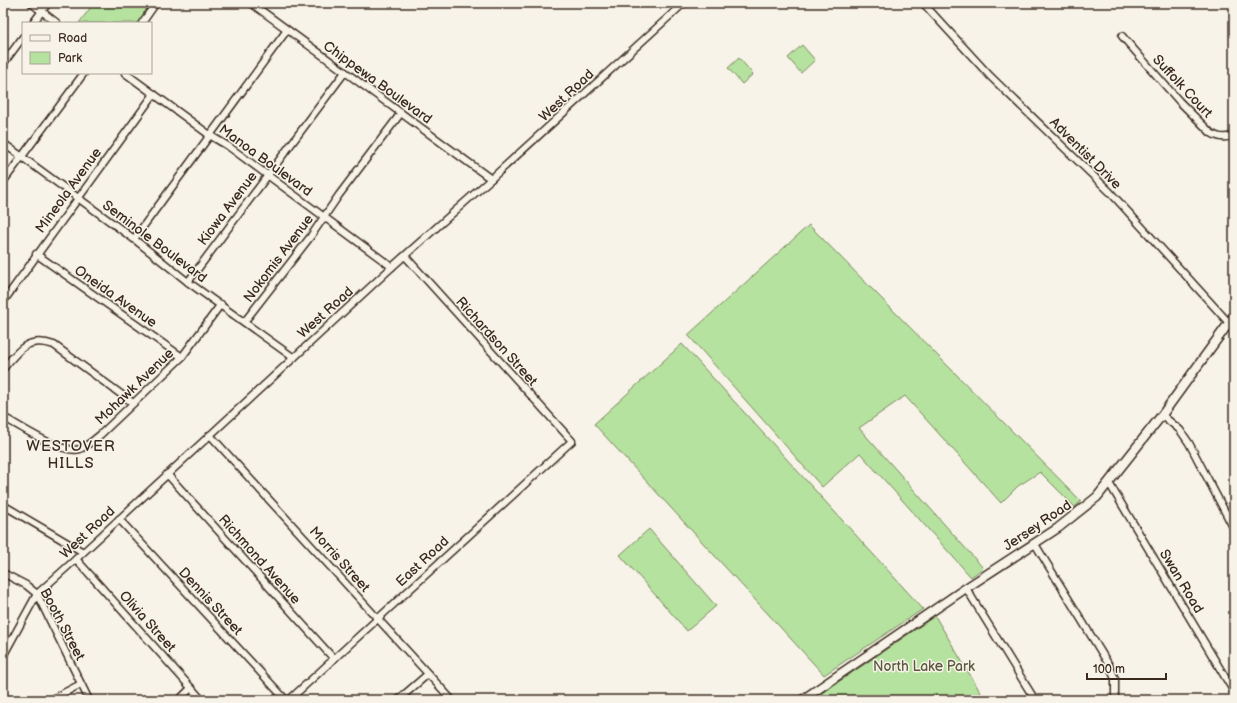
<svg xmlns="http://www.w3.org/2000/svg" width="1237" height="703" font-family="'Balsamiq Sans',sans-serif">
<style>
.green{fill:#b6e29f;stroke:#78865e}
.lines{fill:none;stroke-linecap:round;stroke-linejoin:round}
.minor-casing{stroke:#3b2a1e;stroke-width:9}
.tertiary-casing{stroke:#3b2a1e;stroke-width:11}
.minor{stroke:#f7f3e8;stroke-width:6}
.tertiary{stroke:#f7f3e8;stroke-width:8}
.labels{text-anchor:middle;stroke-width:3;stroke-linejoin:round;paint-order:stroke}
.street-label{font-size:14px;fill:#3b2a1e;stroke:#f7f3e8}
.park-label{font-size:14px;fill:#5a583e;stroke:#f7f3e8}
.neighbourhood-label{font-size:15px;letter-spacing:1px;fill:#3b2a1e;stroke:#f7f3e8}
</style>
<rect width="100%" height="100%" fill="#f7f3e8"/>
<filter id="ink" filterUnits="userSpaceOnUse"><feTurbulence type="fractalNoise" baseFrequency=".025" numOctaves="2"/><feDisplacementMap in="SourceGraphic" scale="8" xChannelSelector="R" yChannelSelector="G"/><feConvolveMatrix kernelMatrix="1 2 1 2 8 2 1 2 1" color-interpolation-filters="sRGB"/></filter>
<g filter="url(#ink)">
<g class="green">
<path d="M 94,3 L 156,3 L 142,23 L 79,23 Z"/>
<path d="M 802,45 L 815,60 L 801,73 L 788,58 Z"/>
<path d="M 739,58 L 753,74 L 742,84 L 728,68 Z"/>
<path d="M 809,225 L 1081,501 L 1075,507 L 1040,472 L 1018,486 L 1001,503 L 905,396 L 859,428 L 983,568 L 971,577 L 860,453 L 822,487 L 688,335 Z"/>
<path d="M 682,344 L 923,609 L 824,675 L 594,424 Z"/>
<path d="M 649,529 L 716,606 L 687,631 L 620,555 Z"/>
<path d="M 935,616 L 985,700 L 812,700 Z"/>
</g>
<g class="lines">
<defs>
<g id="minor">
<path d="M 31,3 L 57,23"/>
<path d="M 251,3 L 491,179"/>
<path d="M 923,3 L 990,76 L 1110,192 L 1229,323"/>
<path d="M 33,23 L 48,3"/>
<path d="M 142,23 L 156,3"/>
<path d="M 1122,36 L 1179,101 L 1211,133 C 1219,138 1226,139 1234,135"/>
<path d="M 3,64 L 23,37"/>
<path d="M 125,73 L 211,136 L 228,146 L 392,267"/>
<path d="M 3,143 L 134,239 L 188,282 L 294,358"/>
<path d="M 3,182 L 84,73"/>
<path d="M 134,239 L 287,30"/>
<path d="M 36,254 L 182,357"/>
<path d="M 188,282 L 345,72"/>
<path d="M 3,302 L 154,94"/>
<path d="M 245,321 L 311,236 L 339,195 L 401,113"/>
<path d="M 3,369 C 18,350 28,336 54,345 L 133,403"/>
<path d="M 1162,415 L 1180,430 L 1189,443 L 1234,529"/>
<path d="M 3,417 C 20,426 62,455 80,449 C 87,446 94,440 100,435 L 182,357 L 221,304"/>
<path d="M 210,435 L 452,700"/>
<path d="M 167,474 L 334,659"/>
<path d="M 1109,483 L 1234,692"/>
<path d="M 3,505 L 83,552"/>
<path d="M 119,519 L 286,700"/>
<path d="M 1035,544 L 1109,665 L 1115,679 L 1115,700"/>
<path d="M 76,559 L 202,700"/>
<path d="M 3,573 L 26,585 L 37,594 L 89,700"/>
<path d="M 966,588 L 1035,700"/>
<path d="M 3,656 L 37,594 L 76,559 L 392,267 L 491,179 L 684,3"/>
<path d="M 50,700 L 81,684"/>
<path d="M 179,700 L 191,688"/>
<path d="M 289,700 L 572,441 L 405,256"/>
<path d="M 398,700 L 428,674"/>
</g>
<path id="tertiary" d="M 802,700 L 966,588 L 1058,528 L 1097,497 L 1162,415 L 1234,316"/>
</defs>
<use href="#minor" class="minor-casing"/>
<use href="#tertiary" class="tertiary-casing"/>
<use href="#minor" class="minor"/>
<use href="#tertiary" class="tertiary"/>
</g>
</g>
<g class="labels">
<g class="street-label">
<text transform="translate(378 82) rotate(36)" y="5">Chippewa Boulevard</text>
<text transform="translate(1183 86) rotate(47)" y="5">Suffolk Court</text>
<text transform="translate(566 95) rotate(-43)" y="5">West Road</text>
<text transform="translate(1086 153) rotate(45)" y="5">Adventist Drive</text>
<text transform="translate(266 160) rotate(36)" y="5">Manoa Boulevard</text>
<text transform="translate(68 190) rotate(-54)" y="5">Mineola Avenue</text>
<text transform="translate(227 208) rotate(-53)" y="5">Kiowa Avenue</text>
<text transform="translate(155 241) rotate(37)" y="5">Seminole Boulevard</text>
<text transform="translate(278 258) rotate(-53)" y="5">Nokomis Avenue</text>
<text transform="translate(116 296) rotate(35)" y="5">Oneida Avenue</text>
<text transform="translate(325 312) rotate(-42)" y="5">West Road</text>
<text transform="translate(497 341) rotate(48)" y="5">Richardson Street</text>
<text transform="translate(134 386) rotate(-44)" y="5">Mohawk Avenue</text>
<text transform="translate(1037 525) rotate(-34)" y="5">Jersey Road</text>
<text transform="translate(87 532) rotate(-43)" y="5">West Road</text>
<text transform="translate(260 559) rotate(48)" y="5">Richmond Avenue</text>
<text transform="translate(340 559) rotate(48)" y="5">Morris Street</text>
<text transform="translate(422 561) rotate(-43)" y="5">East Road</text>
<text transform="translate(1182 581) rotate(59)" y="5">Swan Road</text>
<text transform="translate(211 601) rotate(47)" y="5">Dennis Street</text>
<text transform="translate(148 621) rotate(48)" y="5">Olivia Street</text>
<text transform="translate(63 624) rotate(62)" y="5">Booth Street</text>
</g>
<g class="park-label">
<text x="924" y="671">North Lake Park</text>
</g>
<g class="neighbourhood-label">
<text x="71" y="451">WESTOVER<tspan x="71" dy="17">HILLS</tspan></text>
</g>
</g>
<rect width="1237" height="703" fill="none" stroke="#f7f3e8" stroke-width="16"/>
<rect x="8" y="8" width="1221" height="687" fill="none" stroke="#3b2a1e" stroke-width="1.5" filter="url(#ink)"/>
<rect x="22" y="22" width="130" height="52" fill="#f7f3e8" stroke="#aca397"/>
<rect x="30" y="35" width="20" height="6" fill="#f7f3e8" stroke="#aca397"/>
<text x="58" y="42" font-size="12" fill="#3b2a1e">Road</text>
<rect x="30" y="52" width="20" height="12" fill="#b6e29f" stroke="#aca397"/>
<text x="58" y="62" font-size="12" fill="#3b2a1e">Park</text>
<path d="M1087 673v6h79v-6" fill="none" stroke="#3b2a1e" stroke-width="2"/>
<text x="1093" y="673" font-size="12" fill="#3b2a1e" stroke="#f7f3e8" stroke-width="3" paint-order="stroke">100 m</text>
</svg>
